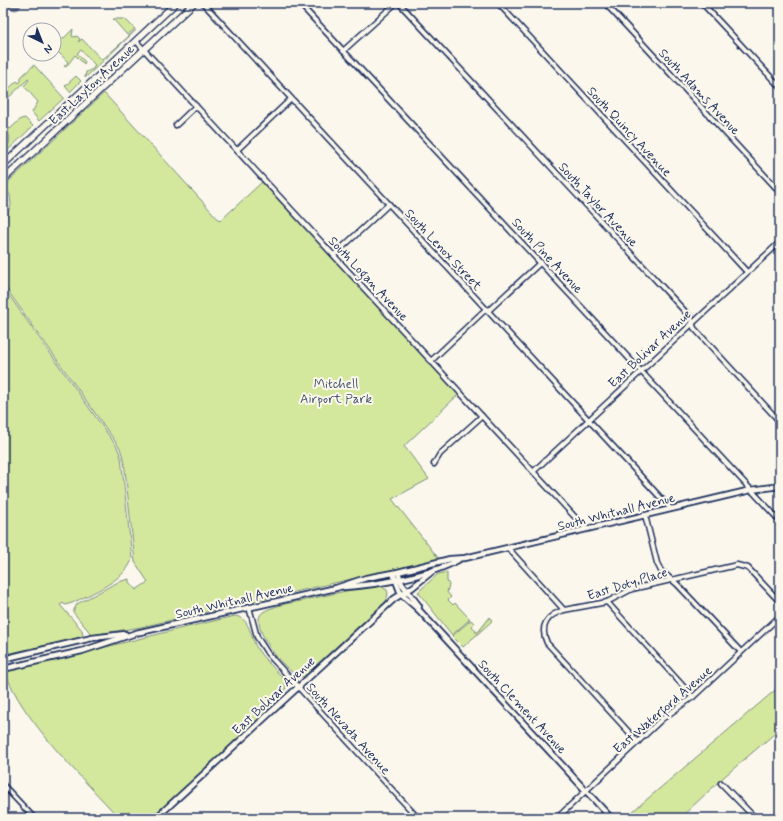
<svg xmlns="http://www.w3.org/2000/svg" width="783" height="821" font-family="Mynerve,sans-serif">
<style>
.green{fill:#d4e89d;stroke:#788c7e}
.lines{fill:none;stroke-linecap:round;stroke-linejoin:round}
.taxiway{stroke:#8b93a5;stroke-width:13}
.minor-casing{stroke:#1b2f5e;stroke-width:7}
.tertiary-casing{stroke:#1b2f5e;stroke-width:8}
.secondary-casing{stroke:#1b2f5e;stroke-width:8}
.minor{stroke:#fbf7ec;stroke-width:4}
.tertiary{stroke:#fbf7ec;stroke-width:4.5}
.secondary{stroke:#fbf7ec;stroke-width:5.5}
.labels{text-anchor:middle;stroke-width:4;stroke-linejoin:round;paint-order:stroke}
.street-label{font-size:13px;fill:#1b2f5e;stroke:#fbf7ec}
.park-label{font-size:13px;fill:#40546b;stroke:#fbf7ec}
</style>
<rect width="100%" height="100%" fill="#fbf7ec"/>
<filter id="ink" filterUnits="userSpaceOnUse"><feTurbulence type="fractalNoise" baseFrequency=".025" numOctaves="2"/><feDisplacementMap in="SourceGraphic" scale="8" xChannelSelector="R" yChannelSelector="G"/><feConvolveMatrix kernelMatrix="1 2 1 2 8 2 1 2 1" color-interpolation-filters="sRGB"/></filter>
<g filter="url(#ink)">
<g class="green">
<path d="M 113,19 L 125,19 L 135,29 L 127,35 Z"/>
<path d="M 73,29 L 72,36 L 74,37 L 77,36 L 80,39 L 78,42 L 82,39 L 102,60 L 136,30 L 85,78 L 86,72 L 93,69 L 95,65 L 81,50 L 77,53 L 85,62 L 84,64 L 75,55 L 66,67 L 64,66 L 68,62 L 54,48 Z"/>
<path d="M 34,65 L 64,98 L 39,121 L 32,112 L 38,102 L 24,86 L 29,80 L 28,79 L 3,103 L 3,94 L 6,94 L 5,92 L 17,81 L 19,83 L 21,81 L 21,77 Z"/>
<path d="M 76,76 L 81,81 L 70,92 L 65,86 Z"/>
<path d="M 104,93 L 220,221 L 262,182 L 459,394 L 404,446 L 429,479 L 392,499 L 439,559 L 141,627 L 92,635 L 73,612 L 77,604 L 118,582 L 129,579 L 129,582 L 136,590 L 148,582 L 135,562 L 124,461 L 120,448 L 3,284 L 3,227 L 11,205 L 10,195 L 4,186 Z"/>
<path d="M 25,118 L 33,126 L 3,155 L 3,151 C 13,142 11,135 3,126 L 3,123 L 10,129 L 21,119 Z"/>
<path d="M 3,287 L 117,447 L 121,457 L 132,558 C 129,578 89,595 72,603 L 65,605 L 63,603 L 60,605 L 82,630 L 83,637 L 11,653 L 7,652 L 3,645 Z"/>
<path d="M 447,572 L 447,581 L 449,585 L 447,592 L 451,597 L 448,600 L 453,605 L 455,603 L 470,619 L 452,635 L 418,592 L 438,574 Z"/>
<path d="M 379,585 L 387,590 L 388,594 L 386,601 L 303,677 C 290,679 245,624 263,612 C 273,606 289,603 301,601 C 327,595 353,589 379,585 Z"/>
<path d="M 235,616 C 251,618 250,638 258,650 C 265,661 277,670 285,681 L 286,688 L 276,703 L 151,818 L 119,818 C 84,779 21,720 5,671 C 82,654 158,633 235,616 Z"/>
<path d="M 490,617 L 492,621 L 463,647 L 452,636 L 471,620 L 474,623 L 472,626 L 476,631 L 475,632 L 478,632 Z"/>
<path d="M 780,686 L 780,729 L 726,775 L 680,818 L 625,818 Z"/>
</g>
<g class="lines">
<path class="taxiway" d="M 14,3 L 15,4"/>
<defs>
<g id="minor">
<path d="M 203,3 L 671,509"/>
<path d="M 299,3 L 780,521"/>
<path d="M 399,3 L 691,318 L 694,328 L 780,422"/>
<path d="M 498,3 L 747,272"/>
<path d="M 605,3 L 780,192"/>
<path d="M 702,3 L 780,87"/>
<path d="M 136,41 L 586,529"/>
<path d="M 343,51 L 396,3"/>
<path d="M 176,125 L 196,106"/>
<path d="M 237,150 L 291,99"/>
<path d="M 334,255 L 389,204"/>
<path d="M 488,311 L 541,262"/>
<path d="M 432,360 L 486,309"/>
<path d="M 434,464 L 440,454 L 482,416"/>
<path d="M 534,471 L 780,242"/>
<path d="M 645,515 L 657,563 L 661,571 L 677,584 L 741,652"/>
<path d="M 508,548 L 564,610 C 547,615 539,626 547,643 L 638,742"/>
<path d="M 607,602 L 693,697"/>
<path d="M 249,607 L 257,637 L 268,654 L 418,818"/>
<path d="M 564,610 L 607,602 L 632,589 L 737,565 L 748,568 L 780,602"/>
<path d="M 721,783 L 755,818"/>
<path d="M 3,785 L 34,818"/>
<path d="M 557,818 L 662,719 L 693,697 L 780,616"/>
</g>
<g id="tertiary">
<path d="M 398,572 L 402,584 L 419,606 L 418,609"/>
<path d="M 393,573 L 401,594 L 418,609 L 611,818"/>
<path d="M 344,587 C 376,585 430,576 458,560"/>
<path d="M 3,659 L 92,638 L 125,634"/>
<path d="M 3,669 L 82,651 L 136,633 L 336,588 L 366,578 L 398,572 L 450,559 L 465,558 L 751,490 L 780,486"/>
<path d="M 156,818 L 394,599 L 413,587 L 434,570"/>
</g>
<g id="secondary">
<path d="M 3,165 L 176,3"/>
<path d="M 3,180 L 194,3"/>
</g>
</defs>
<use href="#minor" class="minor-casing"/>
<use href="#tertiary" class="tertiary-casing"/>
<use href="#secondary" class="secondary-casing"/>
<use href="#minor" class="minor"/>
<use href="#tertiary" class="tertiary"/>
<use href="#secondary" class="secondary"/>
</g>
</g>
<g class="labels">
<g class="street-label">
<text transform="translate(91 84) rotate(-43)" y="5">East Layton Avenue</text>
<text transform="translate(700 91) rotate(47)" y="5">South Adams Avenue</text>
<text transform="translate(630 131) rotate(47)" y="5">South Quincy Avenue</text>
<text transform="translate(599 204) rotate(47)" y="5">South Taylor Avenue</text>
<text transform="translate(444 249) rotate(47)" y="5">South Lenox Street</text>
<text transform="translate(548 255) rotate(47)" y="5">South Pine Avenue</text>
<text transform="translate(369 278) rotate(47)" y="5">South Logan Avenue</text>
<text transform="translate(649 348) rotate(-43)" y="5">East Bolivar Avenue</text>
<text transform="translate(616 511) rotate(-14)" y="5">South Whitnall Avenue</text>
<text transform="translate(627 583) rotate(-17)" y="5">East Doty Place</text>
<text transform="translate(234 600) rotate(-13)" y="5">South Whitnall Avenue</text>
<text transform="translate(273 695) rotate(-43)" y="5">East Bolivar Avenue</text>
<text transform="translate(523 706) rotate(47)" y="5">South Clement Avenue</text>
<text transform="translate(662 709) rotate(-41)" y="5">East Waterford Avenue</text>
<text transform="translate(349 728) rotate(48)" y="5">South Nevada Avenue</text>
</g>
<g class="park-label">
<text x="336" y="388">Mitchell<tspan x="336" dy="15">Airport Park</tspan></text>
</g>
</g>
<rect width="783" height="821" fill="none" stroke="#fbf7ec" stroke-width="16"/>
<rect x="8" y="8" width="767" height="805" fill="none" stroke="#1b2f5e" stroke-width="1.5" filter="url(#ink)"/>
<g transform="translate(42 42) rotate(137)"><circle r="19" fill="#fbf7ec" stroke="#a1a7b3"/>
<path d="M0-3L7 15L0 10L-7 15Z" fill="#1b2f5e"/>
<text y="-6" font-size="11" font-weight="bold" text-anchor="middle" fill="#1b2f5e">N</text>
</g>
</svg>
